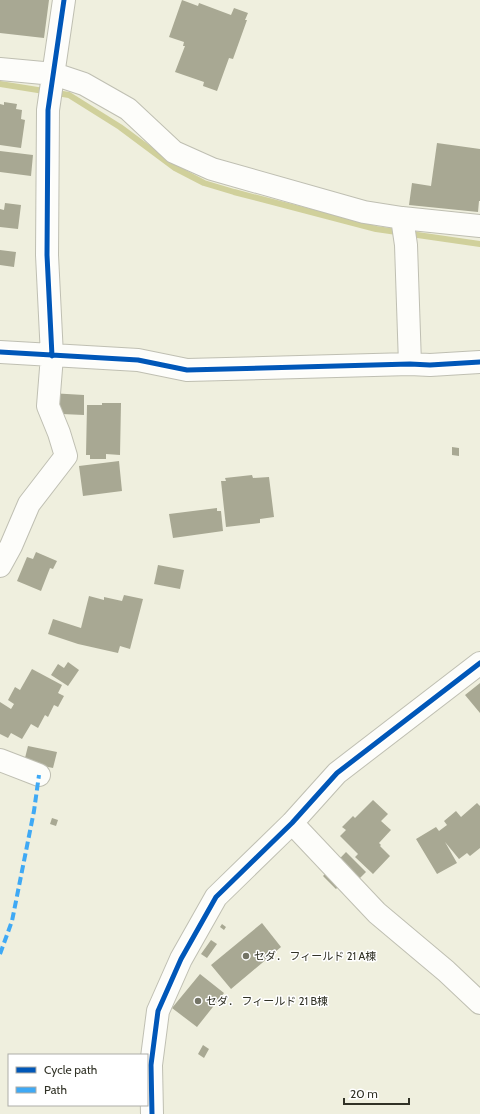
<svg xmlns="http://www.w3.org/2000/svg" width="480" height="1114" viewBox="0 0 480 1114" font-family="Cabin,'Noto Sans JP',sans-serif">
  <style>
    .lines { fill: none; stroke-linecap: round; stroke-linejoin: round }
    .stream { stroke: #d0d09b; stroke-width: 6 }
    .building { fill: #a8a893 }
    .minor-casing { stroke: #bfbfb2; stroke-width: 24 }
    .minor { stroke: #fdfdfa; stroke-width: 22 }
    .quiet { stroke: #3fa9f5; stroke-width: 4; stroke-dasharray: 8 4; stroke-linecap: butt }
    .cycleway-casing { stroke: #fff; stroke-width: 8 }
    .cycleway { stroke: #0057b8; stroke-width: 5 }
    .poi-dot { fill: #747466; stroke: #fff; stroke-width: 1.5 }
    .labels { text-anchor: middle; stroke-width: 3; stroke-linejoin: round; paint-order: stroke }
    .poi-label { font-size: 11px; fill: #313226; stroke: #fff; text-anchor: start }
  </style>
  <rect width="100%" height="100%" fill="#efefde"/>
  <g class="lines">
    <path class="stream" d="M0,84L69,95L120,127L175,168L204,183L234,192L376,229L480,244"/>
  </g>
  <path class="building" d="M0,0H49L44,38L0,33Z
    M182,0L198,6L199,3L231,15L234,8L248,13L245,20H247L233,59L229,58L217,91L203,86L204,82L175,72L185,46H183L184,42L169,37Z
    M4,102L17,104L16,109L22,110L21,119L25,120L21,148L0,145V104L4,105Z
    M437,143L480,149V201H479L478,212L409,205L412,183L431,186Z
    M0,151L33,155L31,176L0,172Z
    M5,203L21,205L18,229L0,227V209L4,210Z
    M0,250L16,252L14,267L0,265Z
    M50,393L84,395V415L62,414Z
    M102,403H121L120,455L106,454V459H90V455H86L87,405H102Z
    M452,447L459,448V456L452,455Z
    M119,461L122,491L83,496L79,466Z
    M252,475L253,478L269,477L274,517L260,519V523L226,527L221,481H226L225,478Z
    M217,508V511H221L223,531L173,538L169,514Z
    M36,552L57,561L53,569L50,568L41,591L17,581L27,557L33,559Z
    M158,565L184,570L180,589L154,584Z
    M124,595L143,599L130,649L120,646L118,653L78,644L48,634L53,619L81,628L89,596L104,600V597L122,601Z
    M68,662L79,670L68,686L51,675L58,664L64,668Z
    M32,669L62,685L58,693L64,696L58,707L54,705L48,717L45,715L38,728L31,724L22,739L11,733L8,738L0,734V702L11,709L14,704L8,700L15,687L20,690Z
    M480,683V713L465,695Z
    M28,746L57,752L53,768L24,762Z
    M373,800L388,814L381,821L391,830L379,843L381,845L380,846L390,856L373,874L355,857L358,854L340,836L346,830L342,827L353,816L355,818Z
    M477,803L480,806V848L470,856L467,853L459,859L445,842L457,863L437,874L416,839L436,827L439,831L447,825L444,821L456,811L461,817Z
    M52,818L58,820L56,826L50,824Z
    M346,852L366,872L344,894L338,887L336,889L323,876Z
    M262,923L281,947L231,989L211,965Z
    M222,924L226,927L224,930L220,927Z
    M211,940L217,944L207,958L201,954Z
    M200,974L224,993L197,1027L172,1008Z
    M203,1045L209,1049L204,1058L198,1054Z"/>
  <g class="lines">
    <defs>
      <path id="minor" d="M0,69L54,74L84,84L128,109L174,152L212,169L364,212L402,218L480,226
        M402,218L406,245L410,364
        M0,352L138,360L187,370L410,364L430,365L480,362
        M0,566L11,546L29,504L66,456L59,433L48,406L52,356L47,255L48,110L64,0
        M0,760L39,775
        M292,823L377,913L446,971L480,1003
        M152,1114L151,1065L158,1011L181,959L216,897L292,823L337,773L480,663"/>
    </defs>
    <use href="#minor" class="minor-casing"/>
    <use href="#minor" class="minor"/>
    <path class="quiet" d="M0,954L12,921L34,811L39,775"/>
    <defs>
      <path id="cycleway" d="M0,352L138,360L187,370L410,364L430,365L480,362
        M52,356L47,255L48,110L64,0
        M152,1114L151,1065L158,1011L181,959L216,897L292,823L337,773L480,663"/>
    </defs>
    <use href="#cycleway" class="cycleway-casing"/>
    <use href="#cycleway" class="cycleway"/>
  </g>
  <g class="poi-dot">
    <circle cx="246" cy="956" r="4"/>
    <circle cx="198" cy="1001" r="4"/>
  </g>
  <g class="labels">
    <g class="poi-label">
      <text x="254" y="960">セダ． フィールド 21 A棟</text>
      <text x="206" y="1005">セダ． フィールド 21 B棟</text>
    </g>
  </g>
  <rect x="8" y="1054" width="140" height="52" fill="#ffffff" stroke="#adada8"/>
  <rect x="16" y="1067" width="20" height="6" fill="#0057b8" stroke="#adada8"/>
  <text x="44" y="1074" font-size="12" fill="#313226">Cycle path</text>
  <rect x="16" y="1087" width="20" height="6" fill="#3fa9f5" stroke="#adada8"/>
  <text x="44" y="1094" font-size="12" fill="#313226">Path</text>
  <path d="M344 1098v6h65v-6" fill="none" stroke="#313226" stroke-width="2"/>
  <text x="350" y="1098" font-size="12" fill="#313226" stroke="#ffffff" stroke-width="3" paint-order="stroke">20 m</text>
</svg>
